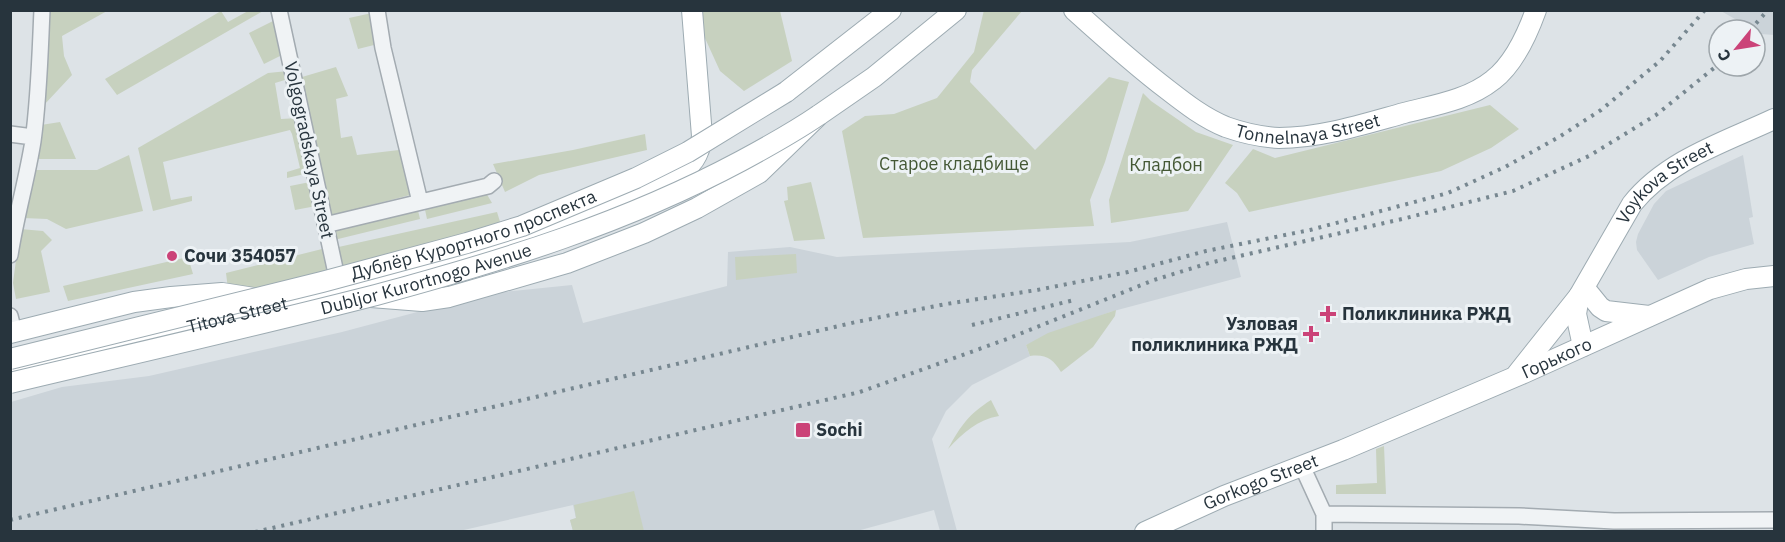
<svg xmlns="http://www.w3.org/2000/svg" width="1785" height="542" viewBox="0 0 1785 542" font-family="'IBM Plex Sans',sans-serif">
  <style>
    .built { fill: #cbd3d9 }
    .green { fill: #c7d1bf }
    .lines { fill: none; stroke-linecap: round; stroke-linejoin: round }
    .minor-casing { stroke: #a3abb1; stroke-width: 18 }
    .major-casing { stroke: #9dabb2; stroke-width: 22 }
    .minor { stroke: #f0f3f5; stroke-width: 15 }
    .major { stroke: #fff; stroke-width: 20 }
    .rail { stroke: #778790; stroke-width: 4; stroke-dasharray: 3 6; stroke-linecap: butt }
    .major-bridge-casing { stroke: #9dabb2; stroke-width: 22; stroke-linecap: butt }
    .major-bridge { stroke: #fff; stroke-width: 20 }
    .poi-dot { fill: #cb4378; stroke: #edf2f5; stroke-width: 2 }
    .labels { text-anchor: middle; stroke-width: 6; stroke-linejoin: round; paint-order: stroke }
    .street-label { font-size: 18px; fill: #27343d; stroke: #edf2f5 }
    .park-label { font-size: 18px; fill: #445835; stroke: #edf2f5 }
    .poi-label { font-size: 18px; font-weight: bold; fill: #27343d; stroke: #edf2f5; text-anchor: start }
  </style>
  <rect width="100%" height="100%" fill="#dde3e7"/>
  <path class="built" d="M1721,11H1774V35L1761,34Z
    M1743,155L1753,217L1749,218L1754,244L1709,257L1658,280L1637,250L1636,242L1638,234L1654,204L1666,191Z
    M1227,222L1241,277L1110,312L1026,345L1030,356L972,385L946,411L932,439L957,531H940L934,510L857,531H573L570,520L576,518L573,505L455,532H11V402L62,387L149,376L342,332L485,294L572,285L583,323L727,286L728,252L790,247L837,257L853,256L1130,242Z"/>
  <path class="green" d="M984,10L1022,11L972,70L970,82L1035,150L1109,77L1129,82L1105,162L1090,200L1094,226L863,238L842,131L865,116L894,114L937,98L974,52Z
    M47,11H107L62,36L64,56L72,75L44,105Z
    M221,11L228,22L248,11H263L117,95L105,79Z
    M702,11H780L792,61L744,91L720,71L704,36Z
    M372,13L378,44L358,49L349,18Z
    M273,21L280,56L264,64L249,33Z
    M336,67L348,96L336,99L341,138L352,136L357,155L399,150L410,195L329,216L302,77Z
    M288,71V79L275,83L281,119L298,118L309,173L287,178V172L300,168L292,134L290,130L163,162L171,200L192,196V201L153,211L138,148L268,73Z
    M1143,93L1151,101L1196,132L1233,145L1188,211L1111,223L1109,200Z
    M1490,105L1519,129L1491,148L1441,171L1249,212L1237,193L1225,183L1253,149L1275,158Z
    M60,122L76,159H35L41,125Z
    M645,134L647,150L539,175L505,192L493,164L573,150Z
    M129,155L143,211L66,229L47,219L23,218L34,170H97Z
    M310,182L316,206L295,210L290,186Z
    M811,182L825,239L794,241L784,201L788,200L787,187Z
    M485,191L492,203L427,219L424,205Z
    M417,206L420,219L334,240L331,228Z
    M497,212L501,225L340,269L334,248Z
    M20,229L43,231L52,240L41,251L50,292L16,299L13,283Z
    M322,249L327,270L254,290L228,289L226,273Z
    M796,254L797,273L736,280L735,257Z
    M188,257L193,274L68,301L63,286Z
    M1116,310L1115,316L1093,347L1061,372C1053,359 1046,354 1030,356L1026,345L1048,333Z
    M991,400L999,416C977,420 964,432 948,449C961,425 969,414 991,400Z
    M1384,446L1386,494H1336V485L1377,483L1376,449Z
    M634,491L644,531H573L570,520L576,518L574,505Z"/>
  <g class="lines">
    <defs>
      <path id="minor" d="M279,10L339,287
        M377,10L383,48L420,202
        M10,134L33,137
        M325,225L488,186L494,181
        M10,255C16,216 27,179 33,141C39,98 40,54 42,10
        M10,316L14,332
        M1302,466L1324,514V532
        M1324,514L1519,516L1614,521L1774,520"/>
      <g id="major">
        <path id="s1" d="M1074,10C1105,38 1135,65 1168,90C1186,104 1204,118 1226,127C1243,133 1261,137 1279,138C1321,138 1364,124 1404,113C1435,105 1468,100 1493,80C1514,64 1527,35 1536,10"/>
        <path d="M786,92L891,10"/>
        <path d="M1587,291L1600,307L1606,311L1649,316"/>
        <path d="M371,297L422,301L449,297L567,263L644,233L697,208L759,173L819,115L874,77L956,10"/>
        <path d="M10,333L134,302L171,297L222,293L254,298"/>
        <path id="s2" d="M1583,346L1576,314L1579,296L1632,204C1667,160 1725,142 1774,119"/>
        <path id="s3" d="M10,371L336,291L473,255L585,218L675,176C692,167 700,155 702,136L692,10"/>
        <path d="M1517,374L1579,296"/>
        <path id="s4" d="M1145,532L1224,496L1343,450L1524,373L1710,289L1746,279L1774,276"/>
      </g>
    </defs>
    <use href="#minor" class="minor-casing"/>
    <use href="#major" class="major-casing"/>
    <use href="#minor" class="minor"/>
    <use href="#major" class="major"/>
    <path class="rail" d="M1750,30L1768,10
      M972,325L1074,300
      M10,520L856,322L946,304L1037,290L1128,272L1206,251L1310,230L1448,193L1505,167L1559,137L1601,110L1660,61L1705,10
      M255,532L860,392L1007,339L1154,280L1209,263L1402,219L1513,191L1589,156L1656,115L1719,64"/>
    <defs>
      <g id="major-bridge">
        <path id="s5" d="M10,359L322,282L467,243L522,226L636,178L688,152L786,92"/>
        <path id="s6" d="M10,383C132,354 255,326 376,295C502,261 625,223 741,161C767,147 794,132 819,115"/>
      </g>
    </defs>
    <use href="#major-bridge" class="major-bridge-casing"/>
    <use href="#major-bridge" class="major-bridge"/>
  </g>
  <g class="poi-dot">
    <circle cx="172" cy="256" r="6"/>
    <path d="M1325 305h6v6h6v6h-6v6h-6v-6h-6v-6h6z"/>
    <path d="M1308 325h6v6h6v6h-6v6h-6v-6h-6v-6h6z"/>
    <rect x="795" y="422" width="16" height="16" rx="3"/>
  </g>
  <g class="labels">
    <g class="street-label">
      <text dy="6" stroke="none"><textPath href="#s1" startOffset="276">Tonnelnaya Street</textPath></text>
      <text transform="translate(309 150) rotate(78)" y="6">Volgogradskaya Street</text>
      <text dy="6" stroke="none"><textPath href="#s2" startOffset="196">Voykova Street</textPath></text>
      <text dy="6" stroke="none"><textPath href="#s5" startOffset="480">Дублёр Курортного проспекта</textPath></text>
      <text dy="6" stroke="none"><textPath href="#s6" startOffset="429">Dubljor Kurortnogo Avenue</textPath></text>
      <text dy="6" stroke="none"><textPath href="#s3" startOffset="234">Titova Street</textPath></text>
      <text dy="6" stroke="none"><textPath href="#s4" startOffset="447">Горького</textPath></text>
      <text dy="6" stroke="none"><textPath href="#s4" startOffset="126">Gorkogo Street</textPath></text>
    </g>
    <g class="park-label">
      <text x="954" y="170">Старое кладбище</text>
      <text x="1166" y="171">Кладбон</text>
    </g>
    <g class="poi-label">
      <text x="184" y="262">Сочи 354057</text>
      <text x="1342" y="320">Поликлиника РЖД</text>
      <text x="1298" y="330" text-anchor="end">Узловая<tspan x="1298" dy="21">поликлиника РЖД</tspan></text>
      <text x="816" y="436">Sochi</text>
    </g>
  </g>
  <rect width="1785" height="542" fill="none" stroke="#27343d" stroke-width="24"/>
  <g transform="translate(1737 48) rotate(240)"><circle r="28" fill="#edf2f5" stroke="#9ea6ab" stroke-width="1.5"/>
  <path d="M0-4.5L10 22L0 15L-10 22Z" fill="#cb4378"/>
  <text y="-9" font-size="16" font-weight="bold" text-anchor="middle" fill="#27343d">С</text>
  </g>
</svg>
